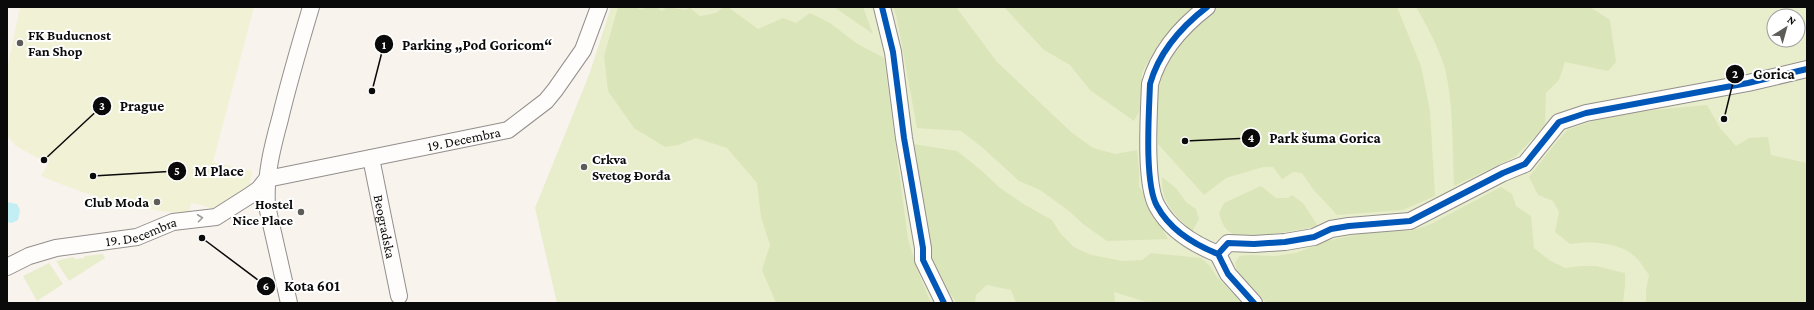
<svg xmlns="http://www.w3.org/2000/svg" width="1814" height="310" viewBox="0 0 1814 310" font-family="'Crimson Pro',serif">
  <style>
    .green { fill: #e8edcc; fill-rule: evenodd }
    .forest { fill: #dbe5ba }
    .pitch { fill: #f1f1d6 }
    .water { fill: #c2eef4 }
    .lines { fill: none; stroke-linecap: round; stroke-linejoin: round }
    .street-casing { stroke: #928f8c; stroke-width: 18 }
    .street { stroke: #fefdfc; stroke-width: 16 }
    .cycleway-casing { stroke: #fff; stroke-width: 8 }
    .cycleway { stroke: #0057b8; stroke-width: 6 }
    .oneway { stroke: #9c9c9b }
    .poi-dot { fill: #5e5c59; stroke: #fff; stroke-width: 1.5 }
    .labels { text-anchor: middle; stroke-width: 4; stroke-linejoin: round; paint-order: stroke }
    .poi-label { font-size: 14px; font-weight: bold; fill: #0a0a0a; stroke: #fff; text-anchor: start }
    .street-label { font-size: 14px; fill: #0a0a0a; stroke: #fff }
    .leader { fill: none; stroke: #0a0a0a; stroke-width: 1.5 }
    .callout-dot { fill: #0a0a0a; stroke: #fff; stroke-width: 1.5 }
    .mark-label { font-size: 12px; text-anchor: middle; font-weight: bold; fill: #fff }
    .callout-label { font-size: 15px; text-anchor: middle; font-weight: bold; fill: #0a0a0a; stroke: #fff; stroke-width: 4; stroke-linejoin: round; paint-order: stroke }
  </style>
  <rect width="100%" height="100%" fill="#f9f3ed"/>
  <path class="green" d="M611,7H1807V303H557L535,208L589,75ZM1774,16H1798V40H1774Z
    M103,254L105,258L69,281L56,261L73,257L75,259L84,258L85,256Z
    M49,263L63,284L37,301L23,276Z"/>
  <path class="forest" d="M618,7H635L642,10L646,7H656L662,11L667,7L685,10L690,8L700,16L716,13L723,7H728L758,29L783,18L796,23L810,13L830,23L856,43L884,58L908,239L918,272L931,303H776L762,270L770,245L761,217L757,183L727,148L696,138L678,145L665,147L634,128L608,91L604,56Z
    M834,7H863L873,34Z
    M893,7H956L997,62L1071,132L1093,148L1115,154L1137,150L1139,169V186L1168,239L1107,241L1083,224L1069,211L1040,190L1019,181L983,148L961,131L917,128L897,19Z
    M1004,7H1194L1159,43L1149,60L1142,73L1140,110L1134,121L1090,90L1070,65L1044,50Z
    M1217,7H1397L1421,66L1430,111L1435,196L1403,210L1337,215L1313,189L1302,173L1293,172L1282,179L1273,167H1263L1226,178L1204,195L1158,144L1156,86L1169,62L1187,34Z
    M1416,7H1590L1610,20L1616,62L1608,71L1565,62L1559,80L1546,93L1545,126L1515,157L1454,186C1452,148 1454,106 1445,69C1439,48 1427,26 1416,7Z
    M1707,105L1720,128L1736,146L1749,138L1768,137L1771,155L1807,163V303H1646V290L1649,275C1643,266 1636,255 1626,250C1609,242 1588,241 1570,244L1555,232L1559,212L1553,201L1538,195L1529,177L1554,145L1567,130L1613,114Z
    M913,144L957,151L982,171L1000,188L1025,205L1052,220L1060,233L1074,247L1091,255L1123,261L1142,260L1151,253L1201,258L1210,266L1217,277L1242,303H1149L1114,292L1115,303H1016L1011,290L987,285L976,295L975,303H957L947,290L931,259Z
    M1162,177L1176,188L1186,202L1196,209L1199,219L1192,232C1175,213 1161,205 1162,177Z
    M1261,186L1276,198H1288L1292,195L1303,203L1318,226C1305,229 1244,240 1235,235C1224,230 1222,223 1219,213L1224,203Z
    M1501,187L1512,194L1516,206L1531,216L1534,248L1549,260L1565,268L1581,266H1596L1625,273V285L1623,303H1267L1238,275L1235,263L1239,256L1251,255L1275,256L1296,253L1326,241L1384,229L1410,231L1429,225Z"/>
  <path class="pitch" d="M20,7H254L213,162L252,171L249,190L214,210L202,205L191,203L189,214C135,210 91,197 41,176L48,164L16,146L7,135V70Z"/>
  <path class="water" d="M7,202L17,204L20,210L18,220L12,223L7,222Z"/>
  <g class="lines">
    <defs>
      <g id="street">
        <path d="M882,7L893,52L904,138L923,248V260L944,303"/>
        <path d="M1207,7C1181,27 1159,52 1150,84C1149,112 1144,183 1157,206C1170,230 1193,244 1218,254L1228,243L1254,244L1285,242L1314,237L1331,229L1349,226L1410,221L1503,173L1525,164L1559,122L1586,113L1748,83L1807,69"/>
        <path id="s1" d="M371,158L399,296"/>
        <path d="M1218,254L1228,274L1254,303"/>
        <path id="s2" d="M7,267L29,256L56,248L137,237L173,222L216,217L249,196L259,189L267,179L508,130L546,101L555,90L583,50L599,7"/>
        <path d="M289,303L267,206C265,176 272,148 280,119C289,81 300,44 311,7"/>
      </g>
    </defs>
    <use href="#street" class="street-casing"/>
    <use href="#street" class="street"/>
    <defs>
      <path id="cycleway" d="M882,7L893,52L904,138L923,248V260L944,303
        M1207,7C1181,27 1159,52 1150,84C1149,112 1144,183 1157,206C1170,230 1193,244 1218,254L1228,243L1254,244L1285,242L1314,237L1331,229L1349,226L1410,221L1503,173L1525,164L1559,122L1586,113L1748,83L1807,69
        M1218,254L1228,274L1254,303"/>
    </defs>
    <use href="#cycleway" class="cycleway-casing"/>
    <use href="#cycleway" class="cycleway"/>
  </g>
  <defs><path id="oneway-chevron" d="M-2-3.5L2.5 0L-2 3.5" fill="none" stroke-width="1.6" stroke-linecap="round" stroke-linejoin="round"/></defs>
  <use class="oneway" href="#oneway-chevron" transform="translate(200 218) rotate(-7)"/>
  <g class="poi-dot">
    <circle cx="20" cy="43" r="4"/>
    <circle cx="584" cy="167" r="4"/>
    <circle cx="157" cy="202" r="4"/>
    <circle cx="301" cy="212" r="4"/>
  </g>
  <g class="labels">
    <g class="poi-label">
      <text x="28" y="40">FK Buducnost<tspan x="28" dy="16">Fan Shop</tspan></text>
      <text x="592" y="164">Crkva<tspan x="592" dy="16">Svetog Đorđa</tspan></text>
      <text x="149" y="207" text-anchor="end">Club Moda</text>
      <text x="293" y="209" text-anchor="end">Hostel<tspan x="293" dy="16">Nice Place</tspan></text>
    </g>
    <g class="street-label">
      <text dy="5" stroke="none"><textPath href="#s2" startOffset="482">19. Decembra</textPath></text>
      <text dy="5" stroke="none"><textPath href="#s1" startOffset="70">Beogradska</textPath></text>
      <text dy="5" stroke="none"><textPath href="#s2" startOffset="140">19. Decembra</textPath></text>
    </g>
  </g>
  <path class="leader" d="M372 91L384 44M1724 119L1735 74M44 160L102 106M1185 141L1251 138M93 176L177 171M202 238L266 286"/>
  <g class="callout-dot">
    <circle cx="372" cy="91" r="4"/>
    <circle cx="1724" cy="119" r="4"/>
    <circle cx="44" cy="160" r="4"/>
    <circle cx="1185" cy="141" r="4"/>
    <circle cx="93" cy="176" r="4"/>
    <circle cx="202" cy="238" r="4"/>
    <circle cx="384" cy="44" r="10"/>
    <circle cx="1735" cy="74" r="10"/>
    <circle cx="102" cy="106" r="10"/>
    <circle cx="1251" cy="138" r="10"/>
    <circle cx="177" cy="171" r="10"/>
    <circle cx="266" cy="286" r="10"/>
  </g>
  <g class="mark-label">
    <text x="384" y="49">1</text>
    <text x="1735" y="78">2</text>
    <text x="102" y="110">3</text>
    <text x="1251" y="142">4</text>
    <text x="177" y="175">5</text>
    <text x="266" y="290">6</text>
  </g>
  <g class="callout-label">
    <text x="477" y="50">Parking „Pod Goricom“</text>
    <text x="1774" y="79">Gorica</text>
    <text x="142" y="111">Prague</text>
    <text x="1325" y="143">Park šuma Gorica</text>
    <text x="219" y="176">M Place</text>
    <text x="312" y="291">Kota 601</text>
  </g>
  <rect width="1814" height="310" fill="none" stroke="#0a0a0a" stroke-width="16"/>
  <g transform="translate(1786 28) rotate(37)"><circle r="19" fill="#ffffff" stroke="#9d9d9d"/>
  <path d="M0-3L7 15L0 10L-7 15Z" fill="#5e5c59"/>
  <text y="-6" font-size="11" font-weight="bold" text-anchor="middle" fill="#0a0a0a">N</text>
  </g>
</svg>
